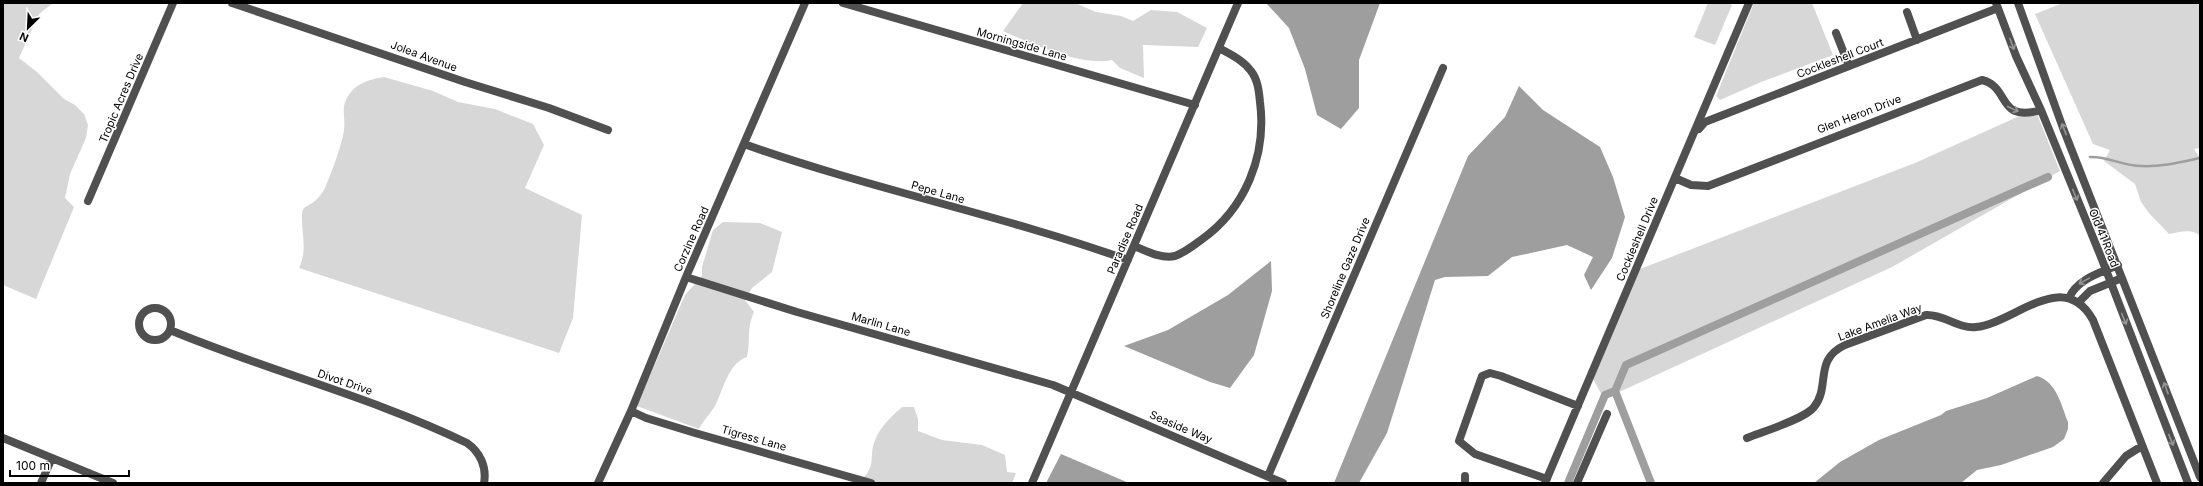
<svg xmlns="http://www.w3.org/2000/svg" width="2203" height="486" viewBox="0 0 2203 486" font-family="Inter,sans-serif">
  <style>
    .green { fill: #d7d7d7 }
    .water { fill: #9e9e9e }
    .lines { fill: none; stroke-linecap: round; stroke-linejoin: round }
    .stream { stroke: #9e9e9e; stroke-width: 2.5 }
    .canal { stroke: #9e9e9e; stroke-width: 8 }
    .minor { stroke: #505050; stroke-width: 8 }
    .oneway { stroke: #969696 }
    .labels { text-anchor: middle; stroke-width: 3; stroke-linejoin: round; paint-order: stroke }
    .street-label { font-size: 11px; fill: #000; stroke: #fff }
  </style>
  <rect width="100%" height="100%" fill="#fff"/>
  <path class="green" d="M3,3H53L39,14L19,58L37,72L64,99L75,105L84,114L88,125L86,138L70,174L65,198L74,207L36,299L3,285Z
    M1023,3H1075L1096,12L1121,16L1133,21L1151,10L1177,12L1207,28L1198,47L1143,45L1144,78L1120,68L1112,60C1082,67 1030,43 1003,31Z
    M1708,3H1727L1732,5L1715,45L1694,37Z
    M1754,3H1812L1833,55L1761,82L1720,100L1716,96Z
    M2063,3H2200V148L2194,149L2200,158V236C2193,228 2179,232 2169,234L2149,213L2141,202L2135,184L2104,161L2110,150L2093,144L2035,14Z
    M384,77L433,91L458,102L495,109L533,124L544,145L525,188L582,215L573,318L559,353L299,268C308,249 301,234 302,214C302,206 311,205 316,200C319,197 323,192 325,188C331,174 342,145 344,130C346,115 339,107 351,92C359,82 372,79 384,77Z
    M2035,109L2060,171L1892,267L1604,399L1592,377L1640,269L1915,163Z
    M723,222L760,223L782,232L772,272L752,288L745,300L754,312C746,330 751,339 747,357C728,363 723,391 715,406C710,414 703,421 699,429L637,406L685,295L702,276V267L713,230Z
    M902,407H914L918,419V431L942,440L982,445L1005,455L1007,472L1016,473L1012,483H859C879,463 867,458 876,438C881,426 893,415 902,407Z"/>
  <path class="water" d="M1266,3H1380L1359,60V108L1341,129L1317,115L1305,69L1289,28Z
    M1519,86L1543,110L1600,147L1613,177L1625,217L1612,258L1591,290L1584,275L1593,257L1567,245L1512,257L1488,276L1445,277L1435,280L1387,433L1359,483H1334L1468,156L1505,117Z
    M1271,261L1272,291L1254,355L1230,388L1210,382L1124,346L1168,330L1228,295Z
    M2037,376C2057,382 2061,405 2068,422V429L2064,439L2053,447L2001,465L1977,470L1961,483H1814L1840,462L1879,440L1941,415L1946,411L1987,398Z
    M1061,454L1129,483H1046Z"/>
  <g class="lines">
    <path class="stream" d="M2090,157C2107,156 2123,166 2141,166C2161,167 2181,162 2200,158"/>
    <path class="canal" d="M1568,483L1605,395L1615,391
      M1651,483L1615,391L1626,365L2048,177"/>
    <path class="minor" d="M232,3L465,82L549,108L608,130
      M843,3L1195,105
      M1996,3L2016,56L2041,110L2101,257L2188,483
      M2018,3L2063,128L2200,477
      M1907,12L1917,40
      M1836,33L1849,66
      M1699,129L1705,122L1998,8
      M744,144C870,189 1002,215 1128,260
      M1675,178L1691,185L1708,186L1982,80C2011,87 1996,123 2041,110
      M88,201L173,3
      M1134,246C1146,251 1161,259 1175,256C1184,253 1193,246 1201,240C1245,209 1267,156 1260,102C1259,92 1258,80 1251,71C1243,60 1230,54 1219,48
      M686,277L797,312L1053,385L1283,483
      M2069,298C2077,279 2100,273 2118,265
      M2079,302L2090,291L2122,278
      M139 324a16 16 0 1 1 32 0a16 16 0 1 1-32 0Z
      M170,330C268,371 372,397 467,443C480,452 487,467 484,483
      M631,411L646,418L695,433L871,483
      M3,438L113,483
      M1747,438C1762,432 1805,419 1814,407C1831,386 1813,360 1845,345L1926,315C1944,314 1958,329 1976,327C2015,323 2063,267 2093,320L2157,483
      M1268,476L1443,68
      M1547,479L1475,454L1459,441L1482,376L1490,373L1501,376L1578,406
      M41,483L52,458
      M598,483L631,411L686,277L805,3
      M1032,483L1238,3
      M1465,483V476
      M1545,483L1749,3
      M1577,483L1607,414
      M2103,483L2126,456L2142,446"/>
  </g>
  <defs><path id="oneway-shaft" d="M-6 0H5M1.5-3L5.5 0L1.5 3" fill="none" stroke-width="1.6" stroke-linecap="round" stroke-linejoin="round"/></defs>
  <g class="oneway">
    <use href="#oneway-shaft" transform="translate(2012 44) rotate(69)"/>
    <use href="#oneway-shaft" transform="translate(2013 109) rotate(25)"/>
    <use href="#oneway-shaft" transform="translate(2064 129) rotate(-111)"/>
    <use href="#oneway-shaft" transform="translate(2075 195) rotate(68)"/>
    <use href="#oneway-shaft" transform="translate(2084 281) rotate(151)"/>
    <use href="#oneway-shaft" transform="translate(2124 319) rotate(68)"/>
    <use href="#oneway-shaft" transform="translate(2166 388) rotate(-110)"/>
    <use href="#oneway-shaft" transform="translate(2171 440) rotate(68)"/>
  </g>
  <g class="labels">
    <g class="street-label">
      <text transform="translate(1022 44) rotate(16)" y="4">Morningside Lane</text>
      <text transform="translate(424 56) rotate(20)" y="4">Jolea Avenue</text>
      <text transform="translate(1840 58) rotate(-21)" y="4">Cockleshell Court</text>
      <text transform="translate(121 98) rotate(-67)" y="4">Tropic Acres Drive</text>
      <text transform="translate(1859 114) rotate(-21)" y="4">Glen Heron Drive</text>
      <text transform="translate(938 192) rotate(16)" y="4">Pepe Lane</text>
      <text transform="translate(2104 238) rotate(68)" y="4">Old 41 Road</text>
      <text transform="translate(691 239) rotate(-66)" y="4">Corzine Road</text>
      <text transform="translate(1125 239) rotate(-67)" y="4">Paradise Road</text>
      <text transform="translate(1637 239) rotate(-67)" y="4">Cockleshell Drive</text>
      <text transform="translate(1345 268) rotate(-67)" y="4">Shoreline Gaze Drive</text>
      <text transform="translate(1880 322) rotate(-20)" y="4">Lake Amelia Way</text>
      <text transform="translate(881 324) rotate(16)" y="4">Marlin Lane</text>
      <text transform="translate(345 382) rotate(19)" y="4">Divot Drive</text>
      <text transform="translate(1181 427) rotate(23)" y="4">Seaside Way</text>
      <text transform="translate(754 438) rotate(16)" y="4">Tigress Lane</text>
    </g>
  </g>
  <rect width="2203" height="486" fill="none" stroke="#000000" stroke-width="8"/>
  <g transform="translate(28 28) rotate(204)" stroke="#ffffff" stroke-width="3" paint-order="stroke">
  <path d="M0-3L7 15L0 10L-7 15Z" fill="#000000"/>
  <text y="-6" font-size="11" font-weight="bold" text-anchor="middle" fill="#000000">N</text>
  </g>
  <path d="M10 470v6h119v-6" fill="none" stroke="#000000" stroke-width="2"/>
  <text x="16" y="470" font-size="12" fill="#000000" stroke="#ffffff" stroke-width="3" paint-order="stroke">100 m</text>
</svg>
